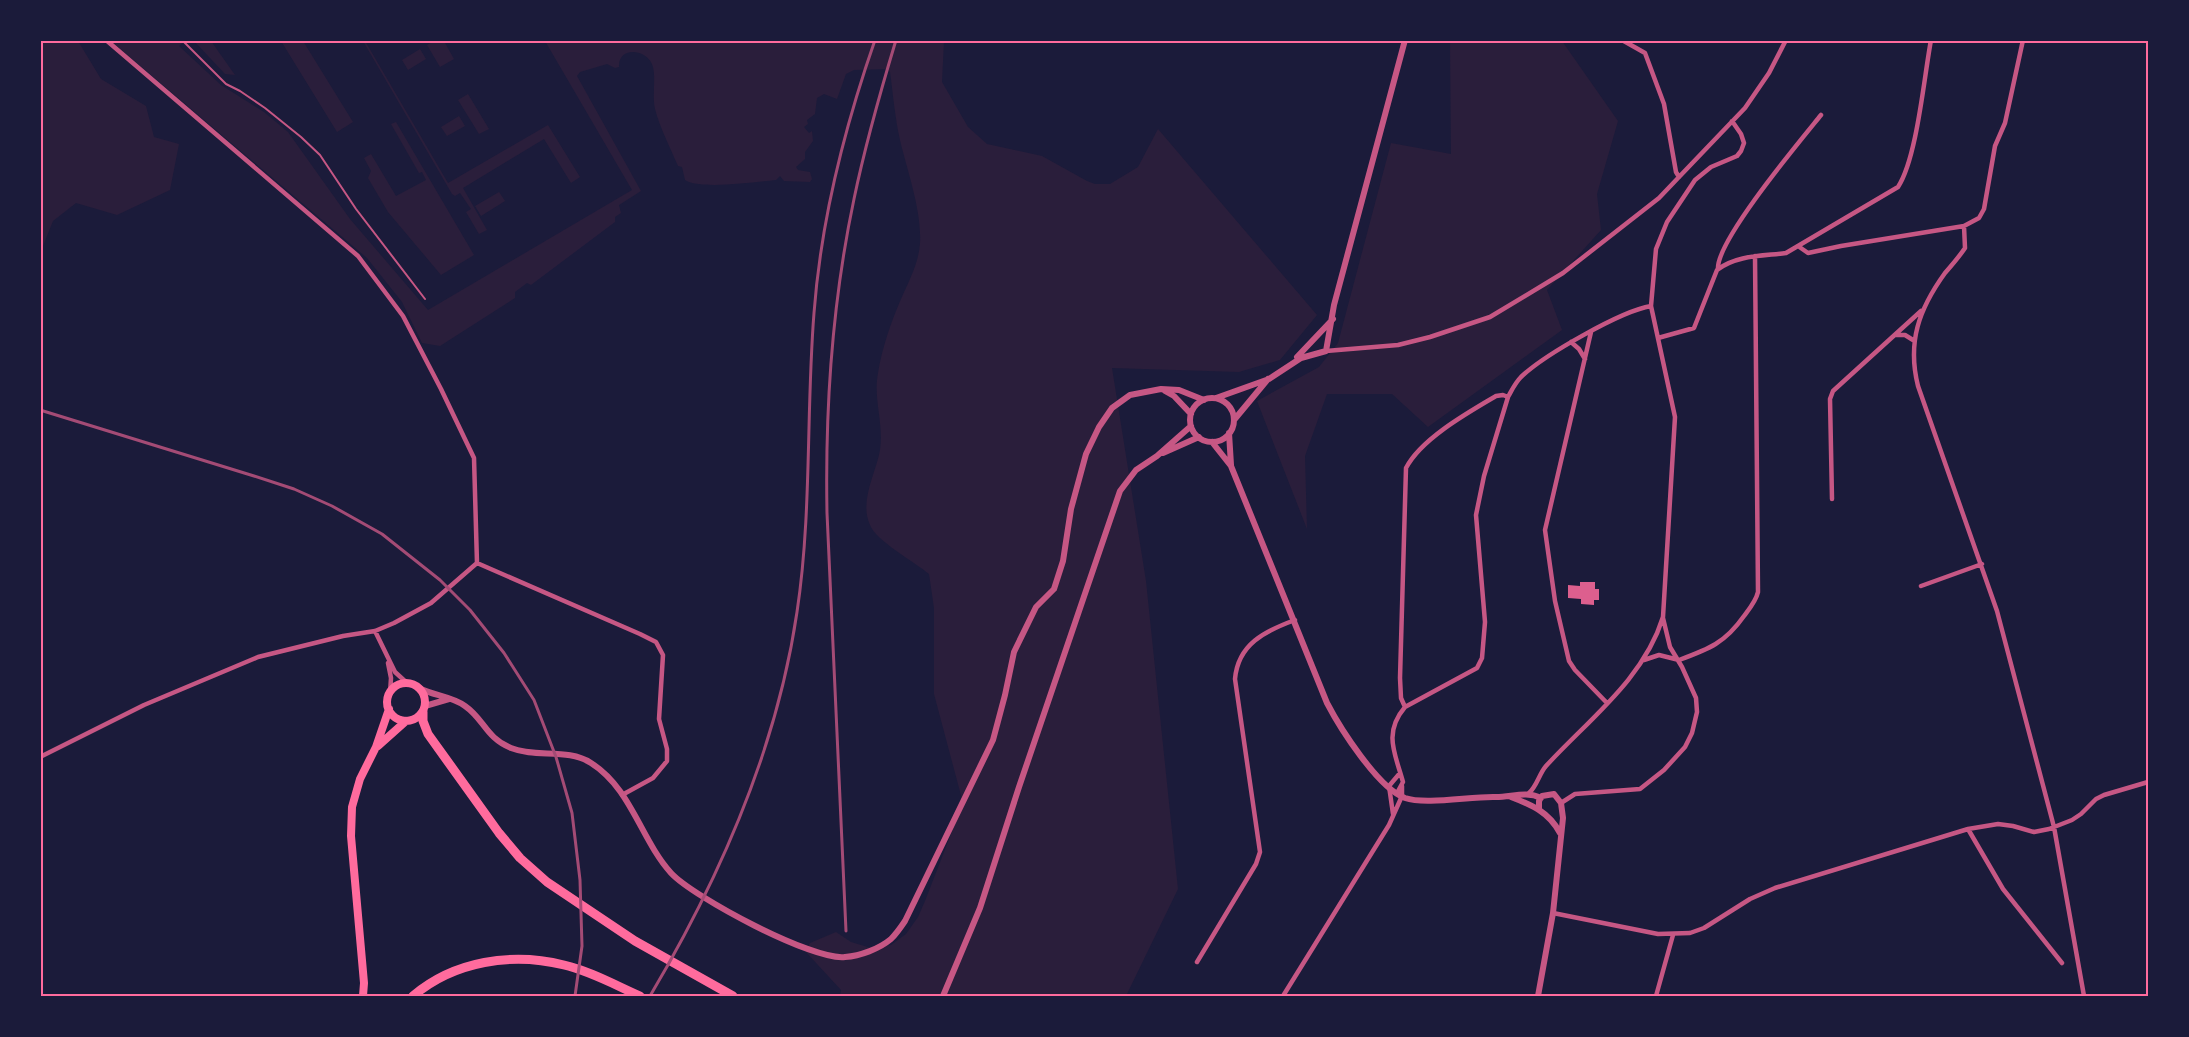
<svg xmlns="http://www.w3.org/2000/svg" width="2189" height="1037" viewBox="0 0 2189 1037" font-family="'Public Sans',sans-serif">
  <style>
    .green { fill: #2a1e3b }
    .building { fill: #dd5f8e }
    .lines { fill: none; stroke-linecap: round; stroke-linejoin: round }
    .service { stroke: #c65784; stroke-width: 2 }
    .minor { stroke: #c65784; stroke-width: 4.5 }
    .tertiary { stroke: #c65784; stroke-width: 6 }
    .primary { stroke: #ff6b9d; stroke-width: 8 }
    .motorway { stroke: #ff6b9d; stroke-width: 9 }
    .rail { stroke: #a44b75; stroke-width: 3 }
    .neatline { fill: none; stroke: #ff6b9d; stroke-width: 2 }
  </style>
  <rect width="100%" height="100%" fill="#1b1b3a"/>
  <path class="green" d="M41,40L78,41L101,79L146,106L154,137L179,144L170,190L117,215L76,203L53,221L41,251Z
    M111,41H185L179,46L221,85L264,112L288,132L350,219L428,310L632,190L545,41H944L942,82L968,127L987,144L1042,156L1087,181L1095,184H1110L1138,167L1158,129L1317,315L1280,360L1239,372L1112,368L1146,581L1178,889L1126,996H840L841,990L805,951L810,943L836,932L851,942L871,948L891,945L906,934L918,917L925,901L963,803L934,694V608L929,574C915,562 876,541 870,525C859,501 876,473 880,450C884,423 873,399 878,373C882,348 891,322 901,299C909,281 919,262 920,243C922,211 907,170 900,140C895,118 893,94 890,72L888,69L854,70L846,74L837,99L824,94L817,98L815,114L807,120L808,124L804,127L809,133L812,131L813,141L805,152V159L796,167L798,170L810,172L812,179L810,182L784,181L780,176L776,180C757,182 699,190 685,180L682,167L678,166C670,147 660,128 655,109C652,95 656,80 653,67C649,49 618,45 619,67L615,68L607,64L580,72L577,76L641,191L619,205L621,213L615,217V222L531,285L527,283L515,292V298L440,346L422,343L402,302L367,258Z
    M194,41H211L235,75L225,74Z
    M281,41H303L353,122L337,132Z
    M363,41H365L448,183L548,125L580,177L571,183L544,139L463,188L487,230L479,234L466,212L471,209L460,193L455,196L452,194Z
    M434,41H444L454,59L440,67L427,45Z
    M1450,41H1562L1618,121L1597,194L1601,230L1547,290L1562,330L1428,427L1392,394H1327L1305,456L1307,529L1257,401L1319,367L1338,343L1391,143L1451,154Z
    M420,49L426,59L408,70L402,60Z
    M468,94L489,129L479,134L458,100Z
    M459,116L465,126L447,136L441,127Z
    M396,122L474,255L441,275L388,212L368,178L371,171L364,158L371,154L396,196L426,180L422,172L419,173L391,124Z
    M499,192L505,201L481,216L475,206Z"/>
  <path class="building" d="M1580,582H1595V589H1599V600H1594V605L1581,604V599L1568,598V585L1580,586Z"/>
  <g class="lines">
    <path class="service" d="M182,40L226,84L240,91L265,108L301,137L320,155L356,209L425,299"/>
    <path class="minor" d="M106,40L358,256L403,316L441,389L474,458L477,563
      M1622,40L1645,53L1664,104L1676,172L1679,177
      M1964,226L1965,248C1959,257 1952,265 1945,273C1919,309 1907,342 1918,386L1997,611L2054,827L2084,996
      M1798,246L1808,253L1841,246L1964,226L1979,218L1984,209L1995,146L2005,123L2023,40
      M1718,269C1716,241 1800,141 1821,115
      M1591,332L1545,530L1555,601L1569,661L1575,670L1607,703
      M1895,335H1905L1913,340
      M1658,338L1694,328L1717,270C1736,255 1763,256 1786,253L1898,187C1917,158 1924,77 1931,40
      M1571,342L1579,349L1585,359
      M1326,351L1398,345L1430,337L1490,317L1563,273L1659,198L1679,177L1745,108L1769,73L1786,40
      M1832,499L1830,399L1833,391L1921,311
      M477,563L640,634L656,642L663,655L659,719L667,749V761L653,778L622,795
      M1921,586L1982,564
      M375,631L395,672L407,683
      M1644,660L1659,655L1679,660
      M1679,660C1709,649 1725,643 1744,616C1750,608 1756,601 1758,592L1755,256
      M388,663L391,678L390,693
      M1405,707L1401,698L1400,678L1406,468C1421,439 1467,413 1496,396L1503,395L1508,397
      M40,757L144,705L258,657L343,636L375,631L394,623L431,603L477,563
      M1397,793L1403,782C1395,753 1383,733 1405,707L1477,668L1482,658L1485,622L1476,515L1484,476L1508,397C1512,390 1515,383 1521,377C1544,355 1621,311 1651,306
      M1529,793C1537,786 1539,774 1546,766C1588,720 1644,679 1663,617L1675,417L1651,306L1656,249L1667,222L1695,180L1711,167L1737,156L1741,151L1744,143L1741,134L1732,121
      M1561,803L1575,794L1640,789L1664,770L1685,747L1692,733L1697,712L1696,698L1682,667L1670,647L1663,618
      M1393,814L1389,786L1400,773
      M1968,829L2003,889L2062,963
      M1553,913L1658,934L1690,933L1704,928L1750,899L1775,888L1968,829L1998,824L2013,826L2034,832L2049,829L2072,820L2081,814L2096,799L2104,795L2148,782
      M1197,962L1256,864L1260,852L1235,679C1238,644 1265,631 1295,620
      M1283,996L1389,825L1402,796V786
      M1656,996L1673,935"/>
    <path class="tertiary" d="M1297,357L1333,319
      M1165,391L1174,396L1191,414
      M1216,398L1269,379L1301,358L1326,351L1334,305L1405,40
      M1190 420a22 22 0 1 1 44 0a22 22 0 1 1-44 0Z
      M1234,420L1268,379
      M1229,433L1231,465
      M1212,442L1231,466L1327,703C1340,728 1378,788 1405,798C1426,805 1472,796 1496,797C1512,797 1526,791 1541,798
      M1163,453L1199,437
      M419,688C434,696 451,696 465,706C484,719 486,738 511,748C536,758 568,748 591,763C631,788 641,840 671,873C693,897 813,961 845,957C860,956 879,949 891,939C896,934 901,927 905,921L993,740L1005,695L1014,652L1036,607L1054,589L1063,561L1071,509L1086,454L1099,427L1112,408L1130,395L1161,389L1179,390L1204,400
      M425,706L449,699
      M1511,797C1532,805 1549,812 1560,833
      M943,996L980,908L1019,787L1120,491L1136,470L1157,456L1191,426
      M1538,996L1553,913L1563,818L1561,803L1554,794L1542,796L1539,801V808"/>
    <path class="primary" d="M387 702a19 19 0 1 1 38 0a19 19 0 1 1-38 0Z
      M378,746L406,721
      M363,996L364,983L351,836L352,807L360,779L376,747L389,709"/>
    <path class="motorway" d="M423,712V721L428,734L499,833L520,858L547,882L635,941L733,996
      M413,996C454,961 512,952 564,965C590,971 615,985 640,996"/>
    <path class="rail" d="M40,410L254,476L294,489L332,506L382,534L440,580L470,610L504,653L534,700L556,757L572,813L580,880L582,946L575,996
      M846,931L827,513C825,407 832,303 854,199C865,146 880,93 896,40
      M650,996C720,878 777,749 797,612C812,513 806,412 814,313C821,219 844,129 875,40"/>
  </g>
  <rect width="2189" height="1037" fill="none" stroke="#1b1b3a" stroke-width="84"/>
  <rect x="42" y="42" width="2105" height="953" class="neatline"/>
</svg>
